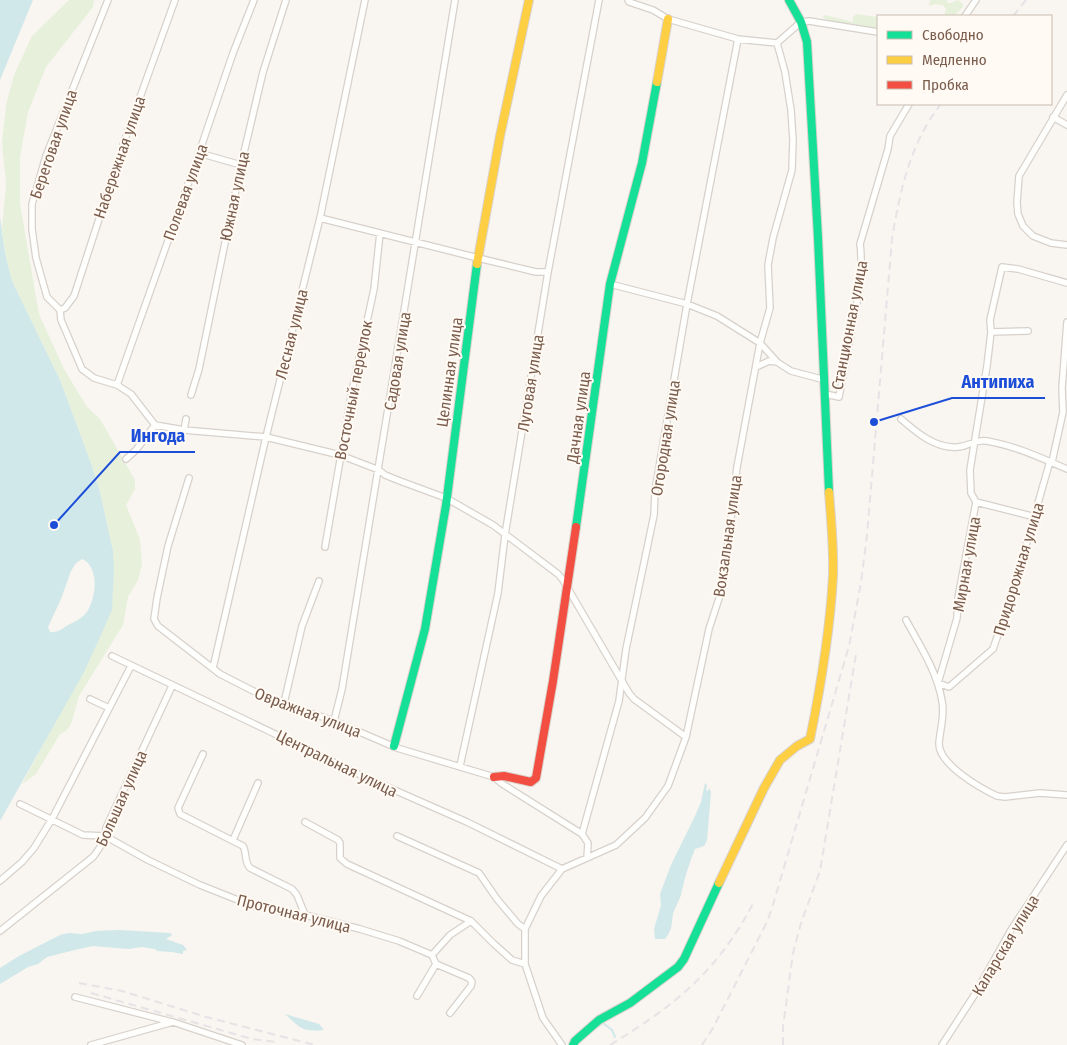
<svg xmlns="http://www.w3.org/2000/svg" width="1067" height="1045" viewBox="0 0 1067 1045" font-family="'Fira Sans Condensed',sans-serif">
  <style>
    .green { fill: #e7f0db }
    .water { fill: #d0e8ea; fill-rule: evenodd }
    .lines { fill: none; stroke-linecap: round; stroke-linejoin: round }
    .stream { stroke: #d0e8ea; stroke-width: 2 }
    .street-casing { stroke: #d7d1cb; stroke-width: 8 }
    .fast-casing { stroke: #d9d2cb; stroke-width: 10 }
    .slow-casing { stroke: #d9d2cb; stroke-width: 10 }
    .jam-casing { stroke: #d9d2cb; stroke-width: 10 }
    .street { stroke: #fefefd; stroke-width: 5.5 }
    .fast { stroke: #16e098; stroke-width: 8 }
    .slow { stroke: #ffcf43; stroke-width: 8 }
    .jam { stroke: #f24e42; stroke-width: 8 }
    .rail { stroke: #e6e3e7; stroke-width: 2; stroke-dasharray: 8 5; stroke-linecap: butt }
    .labels { text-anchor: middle; stroke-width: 4; stroke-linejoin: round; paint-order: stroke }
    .street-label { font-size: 16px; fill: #7a5c4d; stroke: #fffaf3 }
    .leader { fill: none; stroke: #1d4ed8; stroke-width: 2 }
    .callout-dot { fill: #1d4ed8; stroke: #fffaf3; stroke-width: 2 }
    .callout-label { font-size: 18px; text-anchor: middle; font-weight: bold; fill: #1d4ed8; stroke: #fffaf3; stroke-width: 4; stroke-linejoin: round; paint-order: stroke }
  </style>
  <rect width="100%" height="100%" fill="#f9f5f0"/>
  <path class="green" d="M69,0H94L93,7L46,67L28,112L20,157V204L39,314L64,369L87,407L100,419L135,480V489L126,505L140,540L142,564L138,580L128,597L123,625L79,696L71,724L66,731L60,734L36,774L22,784L96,646L113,551L100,492L92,466L60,380L12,281L5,253L2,228L6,184L2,143L6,105L14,75L32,36Z
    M930,0H948L946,3H951L958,0L963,4V7L954,16H944L946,9L943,5L935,4L929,6Z
    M856,14L878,17V30L827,20L822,17L825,15L853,22V17Z"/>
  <path class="water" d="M0,0H33L0,80Z
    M0,217L5,253L12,281L60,380L92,466L100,492L113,551L114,570L112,610L96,646L83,674L0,821ZM82,559C100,567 96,598 87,612C82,618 75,622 68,625C62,629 58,633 50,632L48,627L61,599L71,571L76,563Z
    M705,783L707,785L706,790L708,791L709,788L711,792L707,840L704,846L695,849C689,864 684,879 681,895C679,901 675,907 673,914C671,926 673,929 665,939H655L654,929L661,905L660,894L671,865L695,816L701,802Z
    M120,930L170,933L172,935L166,939L183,945L187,950L183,951V954L172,952L157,951L155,949L142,947L129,949L93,946L79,949L47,957L38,964L28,967L0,984V968L19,956L60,935L69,933L82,934L96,931Z
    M285,1014L319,1024L324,1030C302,1032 301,1029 285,1014Z"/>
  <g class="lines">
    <path class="stream" d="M597,1027L603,1023L612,1030L615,1037"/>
    <defs>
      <path id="street" d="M108,0L46,156L32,204V229L36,258L47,297L60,310L61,320L82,369L94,378L117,385L131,394L155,425
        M628,0L629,2L653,10L668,19L738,39L777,43L801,22L809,21L878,32
        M965,16L976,0
        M1067,95L1019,176L1017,203L1018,214L1023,226L1033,236L1051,243L1067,245
        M1053,117L1067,125
        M199,153L241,165
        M320,218L478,258L536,272H548
        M610,284L687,304L717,316L760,343L777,362L791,371L825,380
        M60,310L65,308L74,296L125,139L175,0
        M991,332L1028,331
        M756,367L769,361L777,362
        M117,385L199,153L233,53L254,0
        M825,394L839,397L862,276C860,265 862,255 860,244L888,149L890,136L909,104
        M191,395L199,369L241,165L263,72L286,0
        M901,419C917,433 936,449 958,447C971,446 973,439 987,441C1016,446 1041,458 1067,469
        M155,425L184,430L266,437L340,455L379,470L385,475L400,481L446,498L493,525L558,574L563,580L629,693L634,699L686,737
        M184,430L186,419
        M126,459L136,450L155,425
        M1050,461L1013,591L993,649L949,687L938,683L957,618L958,598L976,502L971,493L970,470L987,366L991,332L990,320L1002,267L1018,269L1067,283
        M1052,462L1063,412L1062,388L1067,322
        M189,478L168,546L157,598L154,619L158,626L220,674L267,698L334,721L397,748L494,777L501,783L582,834L588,843L587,858
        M976,502L1035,517
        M325,547L352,391L374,289L380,233
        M906,620C920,646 937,671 942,701C945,715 940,730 939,743C938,764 980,788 997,796L1005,797L1040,793L1067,795
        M112,656L367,778L467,822L562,869
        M213,668L266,437L320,218L365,0
        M90,699L109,708
        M284,703L302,626L319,581
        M334,721L342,689L455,0
        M203,754L178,808L180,814L243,846C247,853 244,862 250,868L292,889L297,895L305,915
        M460,766L498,593L505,535L548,272L599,0
        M20,804L83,835L105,836L148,860L200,885L253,906L305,915L360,929L399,941L432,955L436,964L469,978L472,982L471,986L450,1013
        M305,822L338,840L340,843V858L347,864L471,921L493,943L512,960L525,964
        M582,834L619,701L626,649L654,515L655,491L687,304L738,39
        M397,836L479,873L497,899L518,924L525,929
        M233,840L258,783
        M0,881L22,862L34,848L52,819L131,666
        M0,931L93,857C100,848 105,840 106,828L172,686
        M432,955L450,935L471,921
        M417,996L436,964
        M75,997L172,1022
        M91,1045L173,1022L242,1045
        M562,1045L543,1018L525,964V929L541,896L562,869L616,845L645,818L668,786L686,737L709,629L723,586L737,467L760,343L770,308L768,265L773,238L792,170L793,140L791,110L785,72L777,43
        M942,1045L975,994L1011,930L1067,845"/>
      <path id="fast" d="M789,0L801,22L807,42L818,238L829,492
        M576,527L610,284L642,163L657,82
        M394,746L425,629L446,505L477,264
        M573,1045L575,1041L599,1020L630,1003L678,967L684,959L719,883"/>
      <path id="slow" d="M657,82L668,19
        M477,264L500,136L529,0
        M719,883L764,788L780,760L797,746L810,739C821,685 830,631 833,576C834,549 831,520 829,492"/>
      <path id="jam" d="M494,777L504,776L531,782L536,778L553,681L576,527"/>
    </defs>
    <use href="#street" class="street-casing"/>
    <use href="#fast" class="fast-casing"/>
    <use href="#slow" class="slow-casing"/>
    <use href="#jam" class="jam-casing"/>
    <use href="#street" class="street"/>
    <use href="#fast" class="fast"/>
    <use href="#slow" class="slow"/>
    <use href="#jam" class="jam"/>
    <path class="rail" d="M1013,16L1026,0
      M79,983L122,991L206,1017L315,1045
      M91,993L252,1039L277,1042
      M610,1045C677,1004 718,971 755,900
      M702,1045L713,1028L767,922L772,908L849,646L861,583L867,535L892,239C900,191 910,143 941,104
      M783,1045V1027L793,953L801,923L820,871L856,654"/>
  </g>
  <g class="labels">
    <g class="street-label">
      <text transform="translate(53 144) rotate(-71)" y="6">Береговая улица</text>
      <text transform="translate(119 157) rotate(-71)" y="6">Набережная улица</text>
      <text transform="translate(185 192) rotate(-70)" y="6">Полевая улица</text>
      <text transform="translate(234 196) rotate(-78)" y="6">Южная улица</text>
      <text transform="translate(849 325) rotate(-79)" y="6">Станционная улица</text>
      <text transform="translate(291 334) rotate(-76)" y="6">Лесная улица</text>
      <text transform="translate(397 361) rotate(-81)" y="6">Садовая улица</text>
      <text transform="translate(449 372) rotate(-82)" y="6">Целинная улица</text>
      <text transform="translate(530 383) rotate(-81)" y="6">Луговая улица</text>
      <text transform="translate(353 390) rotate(-79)" y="6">Восточный переулок</text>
      <text transform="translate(578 417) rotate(-82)" y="6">Дачная улица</text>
      <text transform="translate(665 438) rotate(-81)" y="6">Огородная улица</text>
      <text transform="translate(727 536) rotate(-82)" y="6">Вокзальная улица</text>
      <text transform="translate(966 564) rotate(-80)" y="6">Мирная улица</text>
      <text transform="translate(1018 569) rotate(-73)" y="6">Придорожная улица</text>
      <text transform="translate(308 712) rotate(21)" y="6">Овражная улица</text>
      <text transform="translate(337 763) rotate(26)" y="6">Центральная улица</text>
      <text transform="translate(121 798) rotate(-66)" y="6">Большая улица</text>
      <text transform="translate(294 913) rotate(14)" y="6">Проточная улица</text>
      <text transform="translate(1005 945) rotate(-59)" y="6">Каларская улица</text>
    </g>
  </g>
  <path class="leader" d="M874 422L952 398H1045M54 525L120 452H195"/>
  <g class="callout-dot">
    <circle cx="874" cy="422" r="5"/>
    <circle cx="54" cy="525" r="5"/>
  </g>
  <g class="callout-label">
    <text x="998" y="388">Антипиха</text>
    <text x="158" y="442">Ингода</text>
  </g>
  <rect x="877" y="15" width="175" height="90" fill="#fffaf3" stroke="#cabbb1"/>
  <rect x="887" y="31" width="25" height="8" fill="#16e098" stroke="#cabbb1"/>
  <text x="922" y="40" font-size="15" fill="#7a5c4d">Свободно</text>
  <rect x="887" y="56" width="25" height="8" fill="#ffcf43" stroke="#cabbb1"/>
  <text x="922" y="65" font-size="15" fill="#7a5c4d">Медленно</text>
  <rect x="887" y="81" width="25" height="8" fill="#f24e42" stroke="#cabbb1"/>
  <text x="922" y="90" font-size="15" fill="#7a5c4d">Пробка</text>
</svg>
